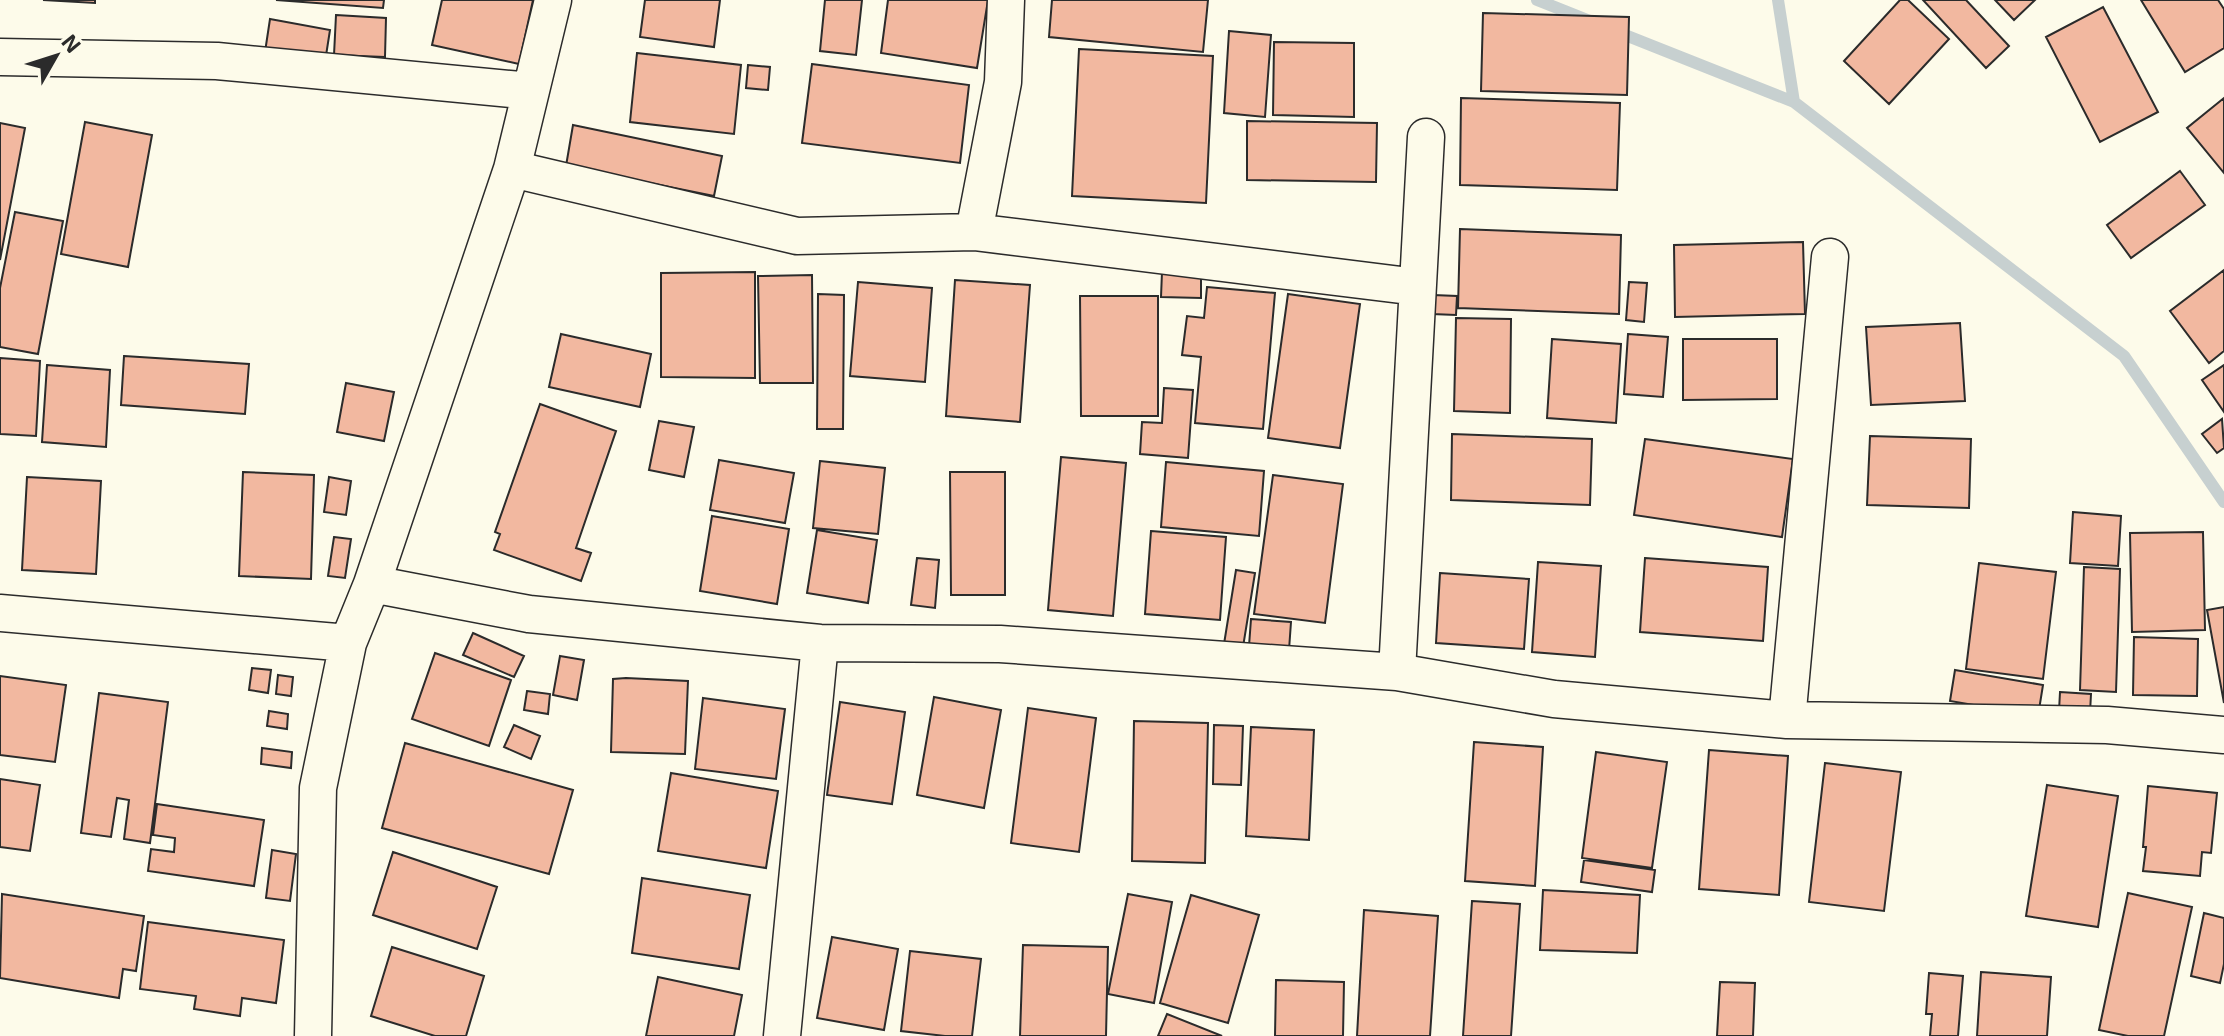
<svg xmlns="http://www.w3.org/2000/svg" width="2224" height="1036" viewBox="0 0 2224 1036" font-family="'Exo 2',sans-serif">
  <style>
    .lines { fill: none; stroke-linecap: round; stroke-linejoin: round }
    .stream { stroke: #c7d0d0; stroke-width: 12 }
    .building { fill: #f2b8a0; stroke: #2b2b2b; stroke-width: 2 }
    .minor-casing { stroke: #2b2b2b; stroke-width: 39 }
    .minor { stroke: #fdfbea; stroke-width: 36 }
  </style>
  <rect width="100%" height="100%" fill="#fdfbea"/>
  <g class="lines">
    <path class="stream" d="M1537,0L1590,21
      M1778,0L1794,102
      M1615,31L1794,102L2124,356L2224,502"/>
  </g>
  <path class="building" d="M43,0H95V3Z
    M276,0H384L383,8Z
    M442,0H533L519,64L432,45Z
    M645,0H720L714,47L640,37Z
    M825,0H862L856,55L820,51Z
    M888,0H988L977,68L881,53Z
    M1052,0H1208L1203,52L1049,37Z
    M1900,0H1908L1949,39L1889,104L1844,61Z
    M1923,0H1966L2009,46L1986,68Z
    M1995,0H2035L2014,20Z
    M2141,0H2218L2224,9V48L2185,72Z
    M2103,7L2158,112L2100,142L2046,37Z
    M1483,13L1629,17L1627,95L1481,91Z
    M336,15L386,18L385,57L334,55Z
    M270,19L330,30L325,62L265,52Z
    M1229,31L1271,35L1265,117L1224,113Z
    M1274,42L1354,43V117L1273,115Z
    M1079,49L1213,56L1206,203L1072,196Z
    M637,53L741,65L734,134L630,122Z
    M812,64L969,85L960,163L802,143Z
    M748,65L770,67L768,90L746,88Z
    M1461,98L1620,103L1617,190L1460,185Z
    M2224,98V173L2187,128Z
    M1247,121L1377,123L1376,182L1247,180Z
    M85,122L152,135L128,267L61,254Z
    M0,123L25,128L0,260Z
    M573,125L722,156L714,196L566,166Z
    M2180,171L2205,205L2131,258L2107,225Z
    M15,212L63,221L38,354L0,347V288Z
    M1460,229L1621,235L1619,314L1458,308Z
    M1803,242L1805,314L1675,317L1674,245Z
    M2224,270V351L2209,363L2170,311Z
    M755,272V378L661,377V273Z
    M1162,272H1201V298L1161,297Z
    M812,275L813,383H760L758,276Z
    M955,280L1030,285L1020,422L946,416Z
    M858,282L932,288L925,382L850,376Z
    M1629,282L1647,283L1644,322L1626,320Z
    M1207,287L1275,293L1263,429L1195,423L1201,357L1182,355L1187,316L1204,318Z
    M818,294L844,295L843,429H817Z
    M1288,294L1360,304L1340,448L1268,438Z
    M1433,295L1457,296L1456,315L1432,314Z
    M1080,296H1158V416H1081Z
    M1456,318L1511,319L1510,413L1454,411Z
    M1960,323L1965,401L1871,405L1866,327Z
    M561,334L651,354L640,407L549,387Z
    M1628,334L1668,337L1663,397L1624,394Z
    M1552,339L1621,344L1616,423L1547,418Z
    M1683,339H1777V399L1683,400Z
    M124,356L249,364L245,414L121,405Z
    M0,358L40,361L36,436L0,434Z
    M47,365L110,370L106,447L42,442Z
    M2224,365V412L2202,380Z
    M346,383L394,392L384,441L337,432Z
    M1164,388L1193,390L1188,458L1140,454L1142,422L1162,423Z
    M540,404L616,431L576,548L591,553L581,581L494,550L500,534L495,532Z
    M2222,419L2224,448L2217,453L2202,434Z
    M659,421L694,427L684,477L649,470Z
    M1452,434L1592,439L1590,505L1451,500Z
    M1870,436L1971,439L1969,508L1867,505Z
    M1645,439L1793,459L1782,537L1634,515Z
    M1061,457L1126,463L1113,616L1048,610Z
    M719,460L794,473L785,523L710,510Z
    M820,461L885,468L878,534L813,528Z
    M1166,462L1264,471L1259,536L1161,527Z
    M243,472L314,475L311,579L239,576Z
    M950,472H1005V595H951Z
    M1273,475L1343,484L1325,623L1254,614Z
    M27,477L101,481L96,574L22,570Z
    M329,477L351,481L346,515L324,512Z
    M2073,512L2121,516L2118,566L2070,563Z
    M712,516L789,529L777,604L700,591Z
    M817,530L877,540L868,603L807,593Z
    M1151,531L1226,537L1220,620L1145,614Z
    M2203,532L2205,630L2132,632L2130,533Z
    M334,537L351,539L345,578L328,576Z
    M917,558L939,560L935,608L911,605Z
    M1645,558L1768,567L1763,641L1640,632Z
    M1538,562L1601,566L1595,657L1532,652Z
    M1979,563L2056,572L2043,679L1966,669Z
    M2084,567L2120,569L2116,692L2080,690Z
    M1236,570L1255,573L1243,647L1224,644Z
    M1440,573L1529,579L1524,649L1436,643Z
    M2224,607V703L2207,610Z
    M1251,619L1291,622L1289,650L1249,646Z
    M473,633L524,656L514,677L463,655Z
    M2134,637L2198,639L2197,696L2133,695Z
    M435,653L511,680L489,746L412,719Z
    M560,656L584,660L577,700L553,695Z
    M252,668L271,670L268,693L249,690Z
    M1955,670L2043,685L2038,716L1950,701Z
    M278,675L293,677L291,696L276,694Z
    M0,676L66,685L55,762L0,755Z
    M626,678L688,681L685,754L611,752L613,679Z
    M527,691L550,694L548,714L524,710Z
    M2060,692L2091,694L2090,713L2059,711Z
    M99,693L168,702L150,843L124,839L129,800L117,798L111,837L81,833Z
    M934,697L1001,710L984,808L917,795Z
    M703,698L785,709L776,779L695,769Z
    M840,702L905,712L892,804L827,795Z
    M1028,708L1096,718L1079,852L1011,843Z
    M269,711L288,714L287,729L267,726Z
    M1134,721L1208,723L1205,863L1132,861Z
    M514,725L540,736L531,759L504,747Z
    M1214,725L1243,726L1241,785L1213,784Z
    M1251,727L1314,730L1309,840L1246,836Z
    M1474,742L1543,747L1535,886L1465,881Z
    M405,743L573,790L549,874L382,828Z
    M262,748L292,752L291,768L261,764Z
    M1709,750L1788,756L1779,895L1699,889Z
    M1596,752L1667,762L1652,868L1582,858Z
    M1825,763L1901,772L1884,911L1809,902Z
    M671,773L778,791L766,868L658,851Z
    M0,779L40,785L30,851L0,847Z
    M2047,785L2118,796L2098,927L2026,916Z
    M2148,786L2217,793L2211,853L2202,852L2200,876L2143,871L2146,847H2143Z
    M157,804L264,820L254,886L148,871L151,849L174,852L175,838L153,835Z
    M272,850L296,854L290,901L266,898Z
    M393,852L497,887L477,949L373,915Z
    M1584,860L1655,870L1652,892L1581,882Z
    M642,878L750,895L739,969L632,953Z
    M1543,890L1640,895L1637,953L1540,950Z
    M2128,893L2192,907L2164,1036H2128L2099,1030Z
    M2,894L144,916L136,971L123,969L119,998L0,978Z
    M1128,894L1172,902L1154,1003L1108,994Z
    M1191,895L1259,915L1228,1023L1160,1003Z
    M1472,901L1520,904L1511,1036H1463Z
    M1364,910L1438,916L1430,1036H1357Z
    M2204,913L2224,918V964L2220,983L2191,976Z
    M148,922L284,940L276,1003L242,998L240,1016L194,1009L196,996L140,989Z
    M832,937L898,949L884,1030L817,1018Z
    M1023,945L1108,947L1106,1036H1020Z
    M392,947L484,976L466,1036H435L371,1016Z
    M910,951L981,959L972,1036H945L901,1031Z
    M1981,972L2051,977L2047,1036H1977Z
    M1929,973L1963,976L1958,1036H1930L1932,1014H1926Z
    M658,977L742,995L734,1036H646Z
    M1276,980L1344,982L1343,1036H1275Z
    M1720,982L1755,983L1753,1036H1717Z
    M1167,1014L1222,1036H1158Z"/>
  <g class="lines">
    <defs>
      <path id="minor" d="M0,57L217,61L531,91
        M512,169L797,236L974,232L1417,287
        M974,232L1003,82L1006,0
        M372,584L529,614L820,643L1000,644L1397,672L1554,699L1787,720L2107,725L2224,735
        M0,613L348,643
        M1397,672L1426,137
        M1787,720L1830,257
        M313,1036L318,788L348,643L372,584L512,169L553,0
        M782,1036L820,643"/>
    </defs>
    <use href="#minor" class="minor-casing"/>
    <use href="#minor" class="minor"/>
  </g>
  <g transform="translate(56 56) rotate(51)" stroke="#fdfbea" stroke-width="6" paint-order="stroke">
  <path d="M0-6L14 30L0 20L-14 30Z" fill="#2b2b2b"/>
  <text y="-12" font-size="22" font-weight="bold" text-anchor="middle" fill="#2b2b2b">N</text>
  </g>
</svg>
